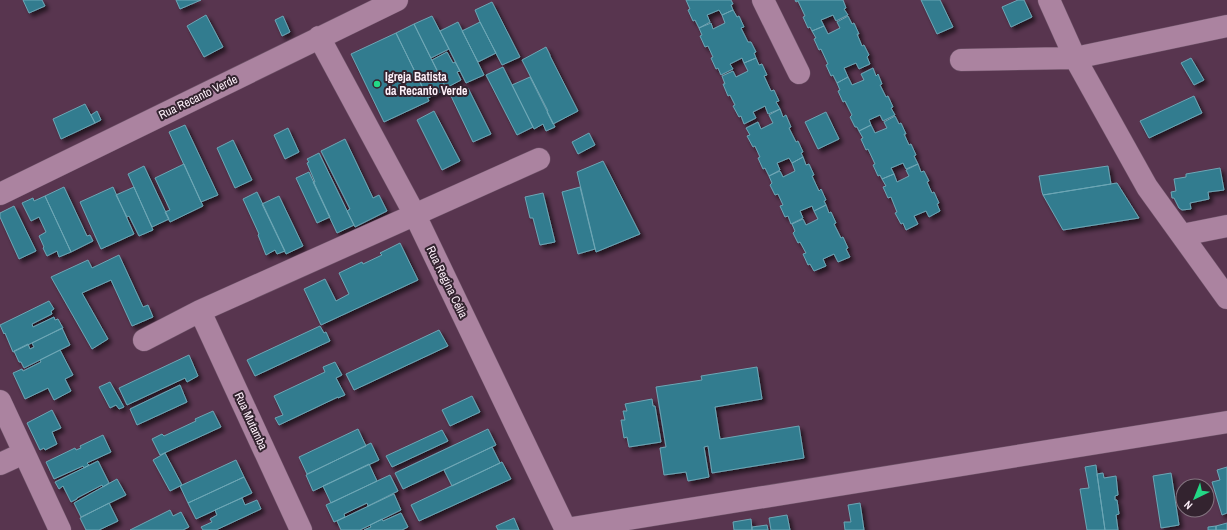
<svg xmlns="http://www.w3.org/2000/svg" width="1227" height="530" viewBox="0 0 1227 530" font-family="'Archivo Narrow',sans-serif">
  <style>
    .building { fill: #307c8f; stroke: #6da6b5; filter: url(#shadow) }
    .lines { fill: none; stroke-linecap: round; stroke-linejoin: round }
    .minor-casing { stroke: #6e5368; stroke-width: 23 }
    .minor { stroke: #ab83a0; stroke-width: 22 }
    .poi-dot { fill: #23d886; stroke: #33232f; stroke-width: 1.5 }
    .labels { text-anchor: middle; stroke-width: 4; stroke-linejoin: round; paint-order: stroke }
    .poi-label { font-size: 12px; font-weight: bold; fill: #fdf0f9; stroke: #33232f; text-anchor: start }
    .street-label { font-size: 12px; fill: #fdf0f9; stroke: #33232f }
  </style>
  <defs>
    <filter id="shadow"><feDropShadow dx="3.5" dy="3.5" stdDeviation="2" flood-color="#0009"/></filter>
  </defs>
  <rect width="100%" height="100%" fill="#58354f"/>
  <path class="building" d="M23,0H42L45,6L29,13Z
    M176,0H201L180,9Z
    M686,0H731L733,4L731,5L733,10L722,15L719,10L707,15L710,22L699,28L695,20L693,21L688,10L690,9Z
    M795,0H843L846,8L844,9L848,15L836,21L833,15L821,20L824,26L812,31L810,27L808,28L803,17L805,16L798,1L796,2Z
    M921,0H940L953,27L937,34Z
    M1018,0H1024L1032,17L1011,27L1002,7Z
    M492,2L520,57L502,65L480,22L475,10Z
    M733,10L737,17L739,16L744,27L741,28L748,42H751L756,52L754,53L756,58L744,63L742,58L730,64L733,69L721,75L718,68L716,69L711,58L713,57L708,46L705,47L700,36L702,35L699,28L711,23L713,29L725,23L722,15Z
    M206,15L223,47L204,57L187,26Z
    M283,16L290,32L282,36L275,20Z
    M432,16L449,49L431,58L414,24Z
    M848,16L852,24L854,23L859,34H857L862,46L864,45L869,55L867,57L870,64L859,69L856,63L844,68L848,77L837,83L833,75L831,76L826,65L828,64L821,49L819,50L814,39L816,38L812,31L824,26L828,34L840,28L837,22Z
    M458,22L484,75L466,83L440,31Z
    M480,22L496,53L478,62L462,31Z
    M414,24L446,89L428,98L396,33Z
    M396,33L429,101L384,122L351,54Z
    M546,47L550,55V56L578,111L553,124L547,112L548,111L522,60Z
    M447,52L453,63L455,62L460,71L457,72L461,80L446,88L432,60Z
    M756,58L759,65L762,64L767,75L764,76L771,91L774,90L779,101L776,102L780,109L768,114L765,106L753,112L756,118L744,124L741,116L739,117L733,106L735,105L730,95L728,96L723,84H725L722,76L733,71L736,77L748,71L744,63Z
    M1191,58L1204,80L1194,85L1181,63Z
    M503,67L533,127L517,135L486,75Z
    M873,68L876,76L878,74L882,84L880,85L886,97L888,96L893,107L891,108L895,115L883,121L880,115L869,120L871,125L859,131L857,127H855L850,117L852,115L845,101L843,102L838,91L840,90L837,83L848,77L852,85L864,80L861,74Z
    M530,77L555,127L546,131L543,124L534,129L512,85Z
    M468,88L491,134L473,142L451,96Z
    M1194,96L1202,113L1149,138L1140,121Z
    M85,104L95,123L61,139L53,119Z
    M780,109L783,117L786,115L791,127L789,128L796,142L798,141L803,152L801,153L803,157L792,163L789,158L777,163L780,170L769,176L765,168L763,169L758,158L760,157L755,146L753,147L747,136L750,135L746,128L758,122L761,129L773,123L769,115Z
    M97,111L101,120L95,123L91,115Z
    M434,111L460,161L442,170L417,120Z
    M826,112L839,139L818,149L805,122Z
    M895,116L899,124L901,123L906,134H904L909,145L911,144L916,155L914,156L918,164L906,169L903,163L891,168L894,174L882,179L880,175L878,176L873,165L875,164L868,149L866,150L861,139L863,138L859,131L871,125L875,133L887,128L884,122Z
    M185,125L218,195L201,202L169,132Z
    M288,128L299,152L285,159L274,135Z
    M589,133L595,145L578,154L572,142Z
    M345,139L373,198L379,195L387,211L355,227L347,211L350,209L321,151Z
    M233,140L252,180L235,188L217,148Z
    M319,153L354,225L337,233L313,182H315L307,163L309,162L307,159Z
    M803,157L806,165L809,164L814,175L812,176L819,191L821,189L826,200L824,201L826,205L814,211L812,206L800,211L803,218L791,224L788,216L785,217L780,206L783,205L778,194L775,195L770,185L772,183L769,176L780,171L783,177L795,171L792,163Z
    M603,161L640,234L596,252L577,172Z
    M184,164L203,206L170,222L165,212L170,210L155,178Z
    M918,164L921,172L924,171L929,181L927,182L932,193L934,192L939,203L937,204L940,211L929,217L926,211L914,216L918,224L906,230L903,223L901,224L895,213L897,212L891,197L888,198L883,187L886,186L882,179L894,174L897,182L909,176L906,170Z
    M144,166L169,219L152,227L128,174Z
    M1108,166L1111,184L1043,195L1042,192L1039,176Z
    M1220,168L1224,190L1208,192L1209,199L1190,203L1191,209L1182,210L1179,208L1174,198H1172L1171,192L1176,191L1174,179L1186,177V174Z
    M309,172L330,217L317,223L296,178Z
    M1117,183L1139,218L1063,230L1043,195Z
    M64,187L87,236L90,235L93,241L71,252L45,196Z
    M113,187L134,234L101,249L80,202Z
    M134,187L153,230L139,236L129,216L127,217L116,195Z
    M580,187L595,249L578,254L562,192Z
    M257,192L285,251L277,254L275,250L266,255L258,235L259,234L243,199Z
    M543,193L555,242L540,245L533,218H530L525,197Z
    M45,196L71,252L59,257L57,251L47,256L43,248L44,247L39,236L46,232L39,217L31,221L22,203L33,198L34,201Z
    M279,196L303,246L286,254L262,204Z
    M826,205L829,213L831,212L836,223L834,224L841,238L843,237L848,248L846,249L850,257L838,262L834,254L823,259L826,266L814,271L810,264L808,265L803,254L806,253L800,242L798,243L793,233L795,231L792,224L803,219L806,225L818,219L814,211Z
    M14,206L36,251L19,259L0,217V213Z
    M400,243L418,280L321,325L304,289L325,279L336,301L349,294L339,273L362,262L363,264L382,255L380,253Z
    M119,255L143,307L148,305L153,317L132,326L111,280L82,293L108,339L92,349L51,277L88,260L92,268Z
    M49,301L54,309L51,311L52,314L32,324L33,327L54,317L55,320L58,319L63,328L13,352L5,333L4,334L0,325Z
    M320,326L324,333L326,332L330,341L255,376L247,360Z
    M62,328L70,345L24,368L21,362H19L14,351L28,344L30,349L34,347L32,343Z
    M439,330L448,346L354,390L346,374Z
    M60,350L73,375L65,379L71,391L54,400L48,388L25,399L13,373L22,369L23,371L41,362L40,360Z
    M189,355L198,376L187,382L185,378L127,405L119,388Z
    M335,362L342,375L336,378L345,395L338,398V397L279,425L275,418L283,415L274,396L325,372L323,367Z
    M757,367L762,399L715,407L720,439L799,426L804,458L712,473L708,446L704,447L709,477L688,481L686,472L664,475L660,448L666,447L656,387L702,380L701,376Z
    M110,382L124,407L119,409L116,405L110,408L99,387Z
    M180,385L187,402L137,425L130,409Z
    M472,396L480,412L450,426L442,410Z
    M652,399L653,406H655L661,442L629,447L627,437L624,438L621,420H625L623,411H627L625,404Z
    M52,410L61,428L52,432L57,444L45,450L44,448L40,450L27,423Z
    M213,411L221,427L160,455L152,439L162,434L164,436L196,421L195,419Z
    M358,429L366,446L307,474L299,457Z
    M488,429L496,445L403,489L395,473Z
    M442,430L448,441L392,467L386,456Z
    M103,435L111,452L87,463L89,465L84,468L83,466L54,479L46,462L75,448L76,450L81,448L80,446Z
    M371,443L379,460L313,491L306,475Z
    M492,447L500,463L452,486L444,470Z
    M165,453L182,485L170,491L153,460Z
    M236,460L244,477L188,503L180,486Z
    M98,461L109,483L103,487L102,485L77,498V499L71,502L63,486L59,489L55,482Z
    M502,462L511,479L419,521L411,505Z
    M369,464L377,481L331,503L323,486Z
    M1096,465L1097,474L1105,530H1087L1080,489L1089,488L1085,467Z
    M1227,467V513L1222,515L1212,482L1220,480L1217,470Z
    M1103,473L1104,478L1116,476L1118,495L1115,496V500H1117L1119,514L1116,515L1118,530H1105L1097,474Z
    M1171,473L1179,525L1161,528L1153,476Z
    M390,475L398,491L368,506L367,503L344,514L345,517L334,522L326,505Z
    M244,477L252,493L196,519L188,503Z
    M117,479L126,495L81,517L74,503Z
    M394,494L401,510L360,530H341L337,521Z
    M242,498L245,505L257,500L261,509L216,530H203L201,527L212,522L210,519L217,515L215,510Z
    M109,503L118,521L99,530H86L80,518Z
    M860,503L864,530H845L844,522H851L848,505Z
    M170,510L173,516L181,512L189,527L183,530H130Z
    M401,513L408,527L402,530H364L371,527L370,525L382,519L383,521Z
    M787,515L790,530H771L769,518Z
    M514,518L519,530H498L496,526Z
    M751,519L752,530H734L733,522Z
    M1227,523V530H1216V526Z
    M767,525L768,530H752V527Z
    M1216,526V530H1208V527Z"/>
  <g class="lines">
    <defs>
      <path id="minor" d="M763,0L799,73
        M1049,0L1075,58L1147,187L1227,298
        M319,37L415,215L566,530
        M961,60L1075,58L1227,26
        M0,194L397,0
        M1182,235L1227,226
        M200,311L301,530
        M144,340L200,311L539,159
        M0,401L60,530
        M0,464L24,453
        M566,529L1227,422"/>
    </defs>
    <use href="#minor" class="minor-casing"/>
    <use href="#minor" class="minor"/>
  </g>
  <circle class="poi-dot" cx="377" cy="84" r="4"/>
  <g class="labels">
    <g class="poi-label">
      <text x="385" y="81">Igreja Batista<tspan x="385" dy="14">da Recanto Verde</tspan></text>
    </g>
    <g class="street-label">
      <text transform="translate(198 97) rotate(-26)" y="4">Rua Recanto Verde</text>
      <text transform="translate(447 282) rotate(64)" y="4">Rua Regina Célia</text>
      <text transform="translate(251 421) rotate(65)" y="4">Rua Mutamba</text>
    </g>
  </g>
  <g transform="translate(1195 498) rotate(223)"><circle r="19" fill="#33232f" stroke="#847580"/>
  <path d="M0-3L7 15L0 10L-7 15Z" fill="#23d886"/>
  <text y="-6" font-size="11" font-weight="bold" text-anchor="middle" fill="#fdf0f9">N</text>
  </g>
</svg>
